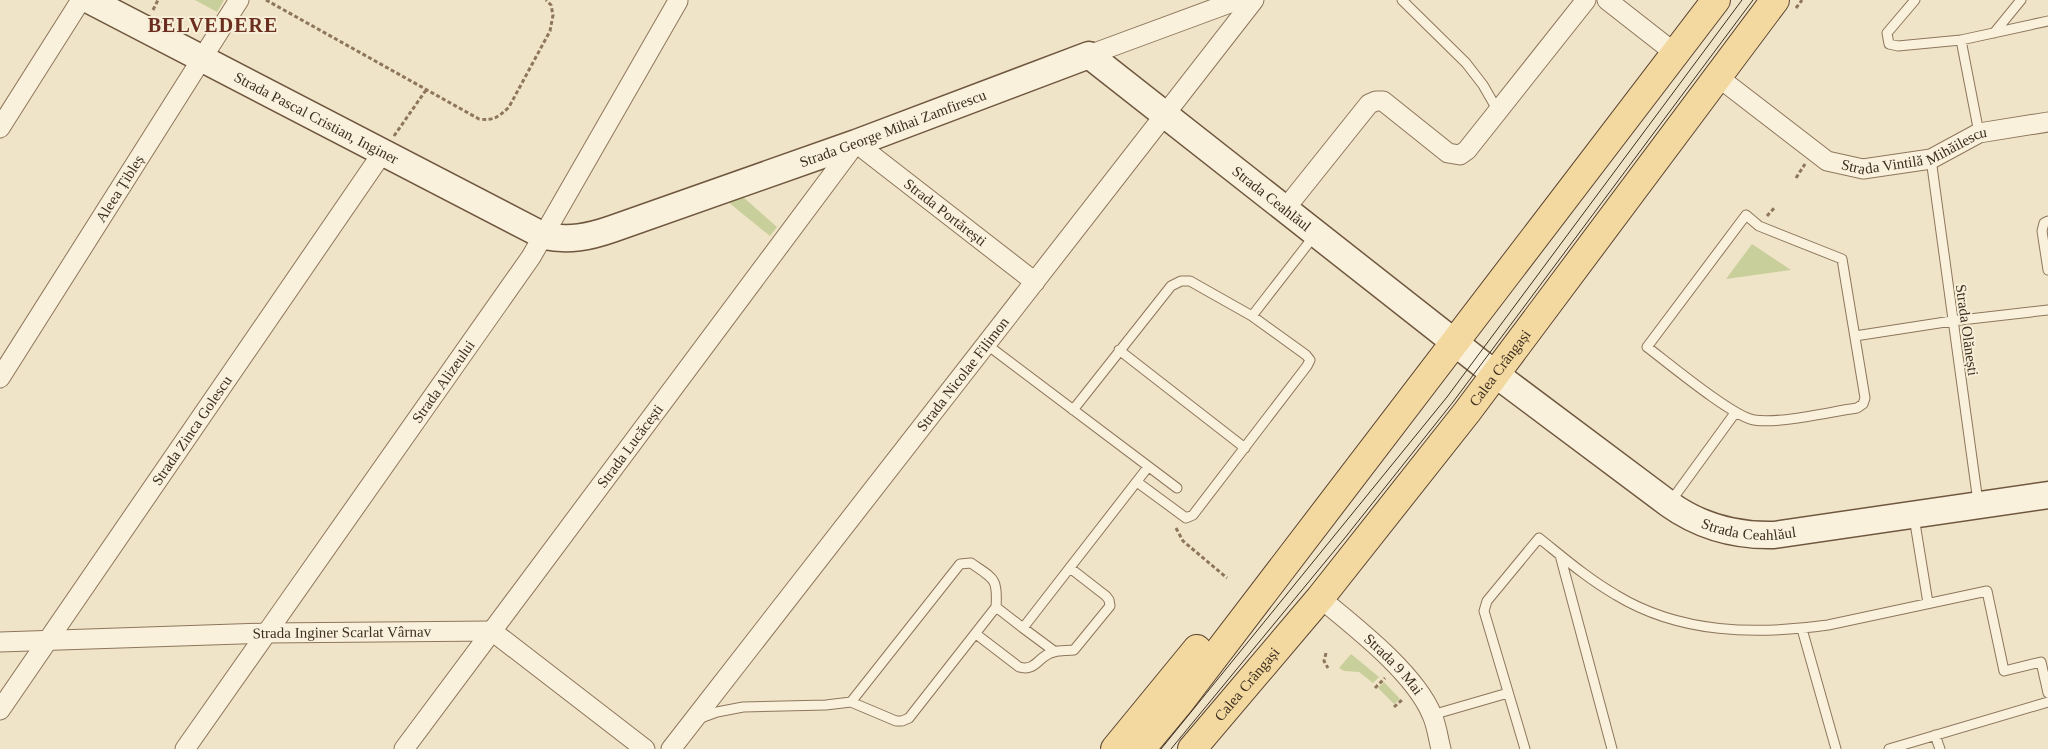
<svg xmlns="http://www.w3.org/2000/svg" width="2048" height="749" viewBox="0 0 2048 749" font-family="'Times New Roman',serif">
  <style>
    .green { fill: #c9cf9b }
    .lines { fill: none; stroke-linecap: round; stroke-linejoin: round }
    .lane-casing { stroke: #8d765c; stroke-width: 11 }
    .street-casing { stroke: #8d765c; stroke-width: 21 }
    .secondary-casing { stroke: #6f573f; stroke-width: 29 }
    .primary-casing { stroke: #5b4430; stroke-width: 30 }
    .path { stroke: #8d765c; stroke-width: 3; stroke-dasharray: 4 2.5; stroke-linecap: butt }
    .lane { stroke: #faf1dc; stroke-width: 9 }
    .street { stroke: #faf1dc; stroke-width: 19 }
    .secondary { stroke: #faf1dc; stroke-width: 26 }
    .primary { stroke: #f3d9a0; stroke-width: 28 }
    .tram { stroke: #3d2e20; stroke-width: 1 }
    .labels { text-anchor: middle; stroke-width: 4; stroke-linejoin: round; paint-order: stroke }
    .street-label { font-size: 15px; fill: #3d2e20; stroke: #f7eed8 }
    .district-label { font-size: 20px; font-weight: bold; letter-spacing: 1px; fill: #6b2e1e; stroke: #f7eed8 }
  </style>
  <rect width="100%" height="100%" fill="#f0e4c8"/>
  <path class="green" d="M195,0H224L217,12Z
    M743,197L777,227L770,236L728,202Z
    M1752,244L1791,270L1726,279Z
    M1351,654L1379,677L1373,683L1359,672L1344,671L1339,668Z
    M1384,682L1400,699L1394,704L1378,688Z"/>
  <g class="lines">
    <defs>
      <path id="lane" d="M1402,0L1466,63L1483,85L1498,111
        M1915,0L1887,33L1889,44L1898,46L1961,40L2048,21
        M1994,33L2021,0
        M1961,40L1979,133
        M1931,159L1978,502
        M1746,215L1759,226L1842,259L1865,398L1863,404L1857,408C1829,412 1780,424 1754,420C1733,417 1667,362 1647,347Z
        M2048,221L2044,223L2042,231L2048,270
        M1252,316L1314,236
        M1855,336L1952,321L2048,310
        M986,344L1177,488
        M1119,350L1245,448
        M1073,410L1171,286L1181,281H1190L1252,316L1306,355L1310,360L1307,366L1193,515L1186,518L1137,482
        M1671,501L1735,413
        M1914,517L1928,603
        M1560,555L1612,749
        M996,607L1023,628L1148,467
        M1023,628L1054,651
        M1802,629L1836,749
        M976,634L1019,667C1037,672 1038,655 1054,652C1060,650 1067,651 1074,650L1110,606L1109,600L1106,596L1070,568
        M1432,715L1508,693
        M698,719L717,712L743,707L826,705L851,702L896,721H902L909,718L996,607C998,578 994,579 971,563L960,564L851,702
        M1935,735L1940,749
        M1525,749L1484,611L1487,601L1539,538C1564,558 1588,579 1616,595C1680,634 1756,635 1828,625L1987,591L2004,671L2041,662L2048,693
        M1889,749L2048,702"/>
      <g id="street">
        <path d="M1607,0L1676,54"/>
        <path d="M1089,55L1238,0"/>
        <path id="s1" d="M1718,77L1827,161L1863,169L1931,159L1979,133L2048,122"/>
        <path d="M0,128L81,0"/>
        <path d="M1285,209L1369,104L1376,101H1383L1448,153L1460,155L1467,150L1498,111L1586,0"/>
        <path id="s2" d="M0,378L239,0"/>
        <path id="s3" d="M1320,598C1355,627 1415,673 1432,715C1437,726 1438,738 1441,749"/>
        <path id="s4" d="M0,642L267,633L492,631L645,749"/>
        <path id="s5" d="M0,710L383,152"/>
        <path id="s6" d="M185,749L531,257L678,1"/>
        <path id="s7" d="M404,749L856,143L1035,282"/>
        <path id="s8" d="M671,749L1254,0"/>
      </g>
      <g id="secondary">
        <path id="s9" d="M89,0L544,236C569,241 589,237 612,229L856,143L1089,55L1482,364L1669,504C1701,527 1735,536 1774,535L2048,495"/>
      </g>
      <g id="primary">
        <path d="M1115,749L1197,649"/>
        <path d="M1141,749L1180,702L1716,0"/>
        <path id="s10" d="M1192,749L1320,598L1467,412L1775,0"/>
      </g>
    </defs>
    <use href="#lane" class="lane-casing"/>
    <use href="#street" class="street-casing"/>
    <use href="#secondary" class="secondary-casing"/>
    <use href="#primary" class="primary-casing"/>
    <path class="path" d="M266,0L479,119C493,121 499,117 509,107L550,31L553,15L551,5L546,0
      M1796,8L1802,0
      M153,10L158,0
      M394,136L426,90
      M1796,178L1805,164
      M1767,216L1775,207
      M1176,528L1183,541L1227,578
      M1326,653L1324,661L1328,668
      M1375,688L1385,678
      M1394,707L1403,699"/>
    <use href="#lane" class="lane"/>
    <use href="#street" class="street"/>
    <use href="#secondary" class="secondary"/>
    <use href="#primary" class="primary"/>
    <path class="tram" d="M1161,749L1447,397L1742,0
      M1171,749L1344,539L1453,402L1753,0"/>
  </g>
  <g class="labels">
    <g class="street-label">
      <text dy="5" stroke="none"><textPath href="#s9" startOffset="256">Strada Pascal Cristian, Inginer</textPath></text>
      <text dy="5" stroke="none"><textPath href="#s9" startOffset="880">Strada George Mihai Zamfirescu</textPath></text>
      <text dy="5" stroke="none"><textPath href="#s1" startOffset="229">Strada Vintilă Mihăilescu</textPath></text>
      <text dy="5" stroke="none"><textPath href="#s2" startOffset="224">Aleea Țibleș</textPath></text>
      <text dy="5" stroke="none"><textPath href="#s9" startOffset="1322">Strada Ceahlăul</textPath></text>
      <text dy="5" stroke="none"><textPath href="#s7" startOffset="869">Strada Portărești</textPath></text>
      <text transform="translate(1967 330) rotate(82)" y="5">Strada Olănești</text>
      <text dy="5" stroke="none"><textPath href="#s10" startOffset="490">Calea Crângași</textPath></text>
      <text dy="5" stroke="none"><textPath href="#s8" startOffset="475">Strada Nicolae Filimon</textPath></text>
      <text dy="5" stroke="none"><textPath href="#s6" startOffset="449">Strada Alizeului</textPath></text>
      <text dy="5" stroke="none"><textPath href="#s5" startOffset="339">Strada Zinca Golescu</textPath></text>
      <text dy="5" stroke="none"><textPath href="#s7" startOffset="378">Strada Lucăcești</textPath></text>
      <text dy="5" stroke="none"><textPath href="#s9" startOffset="1909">Strada Ceahlăul</textPath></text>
      <text dy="5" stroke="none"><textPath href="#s4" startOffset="342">Strada Inginer Scarlat Vârnav</textPath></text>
      <text dy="5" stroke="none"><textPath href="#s3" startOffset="99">Strada 9 Mai</textPath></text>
      <text dy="5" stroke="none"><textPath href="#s10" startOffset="85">Calea Crângași</textPath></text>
    </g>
    <g class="district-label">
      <text x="213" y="32">BELVEDERE</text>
    </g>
  </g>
</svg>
